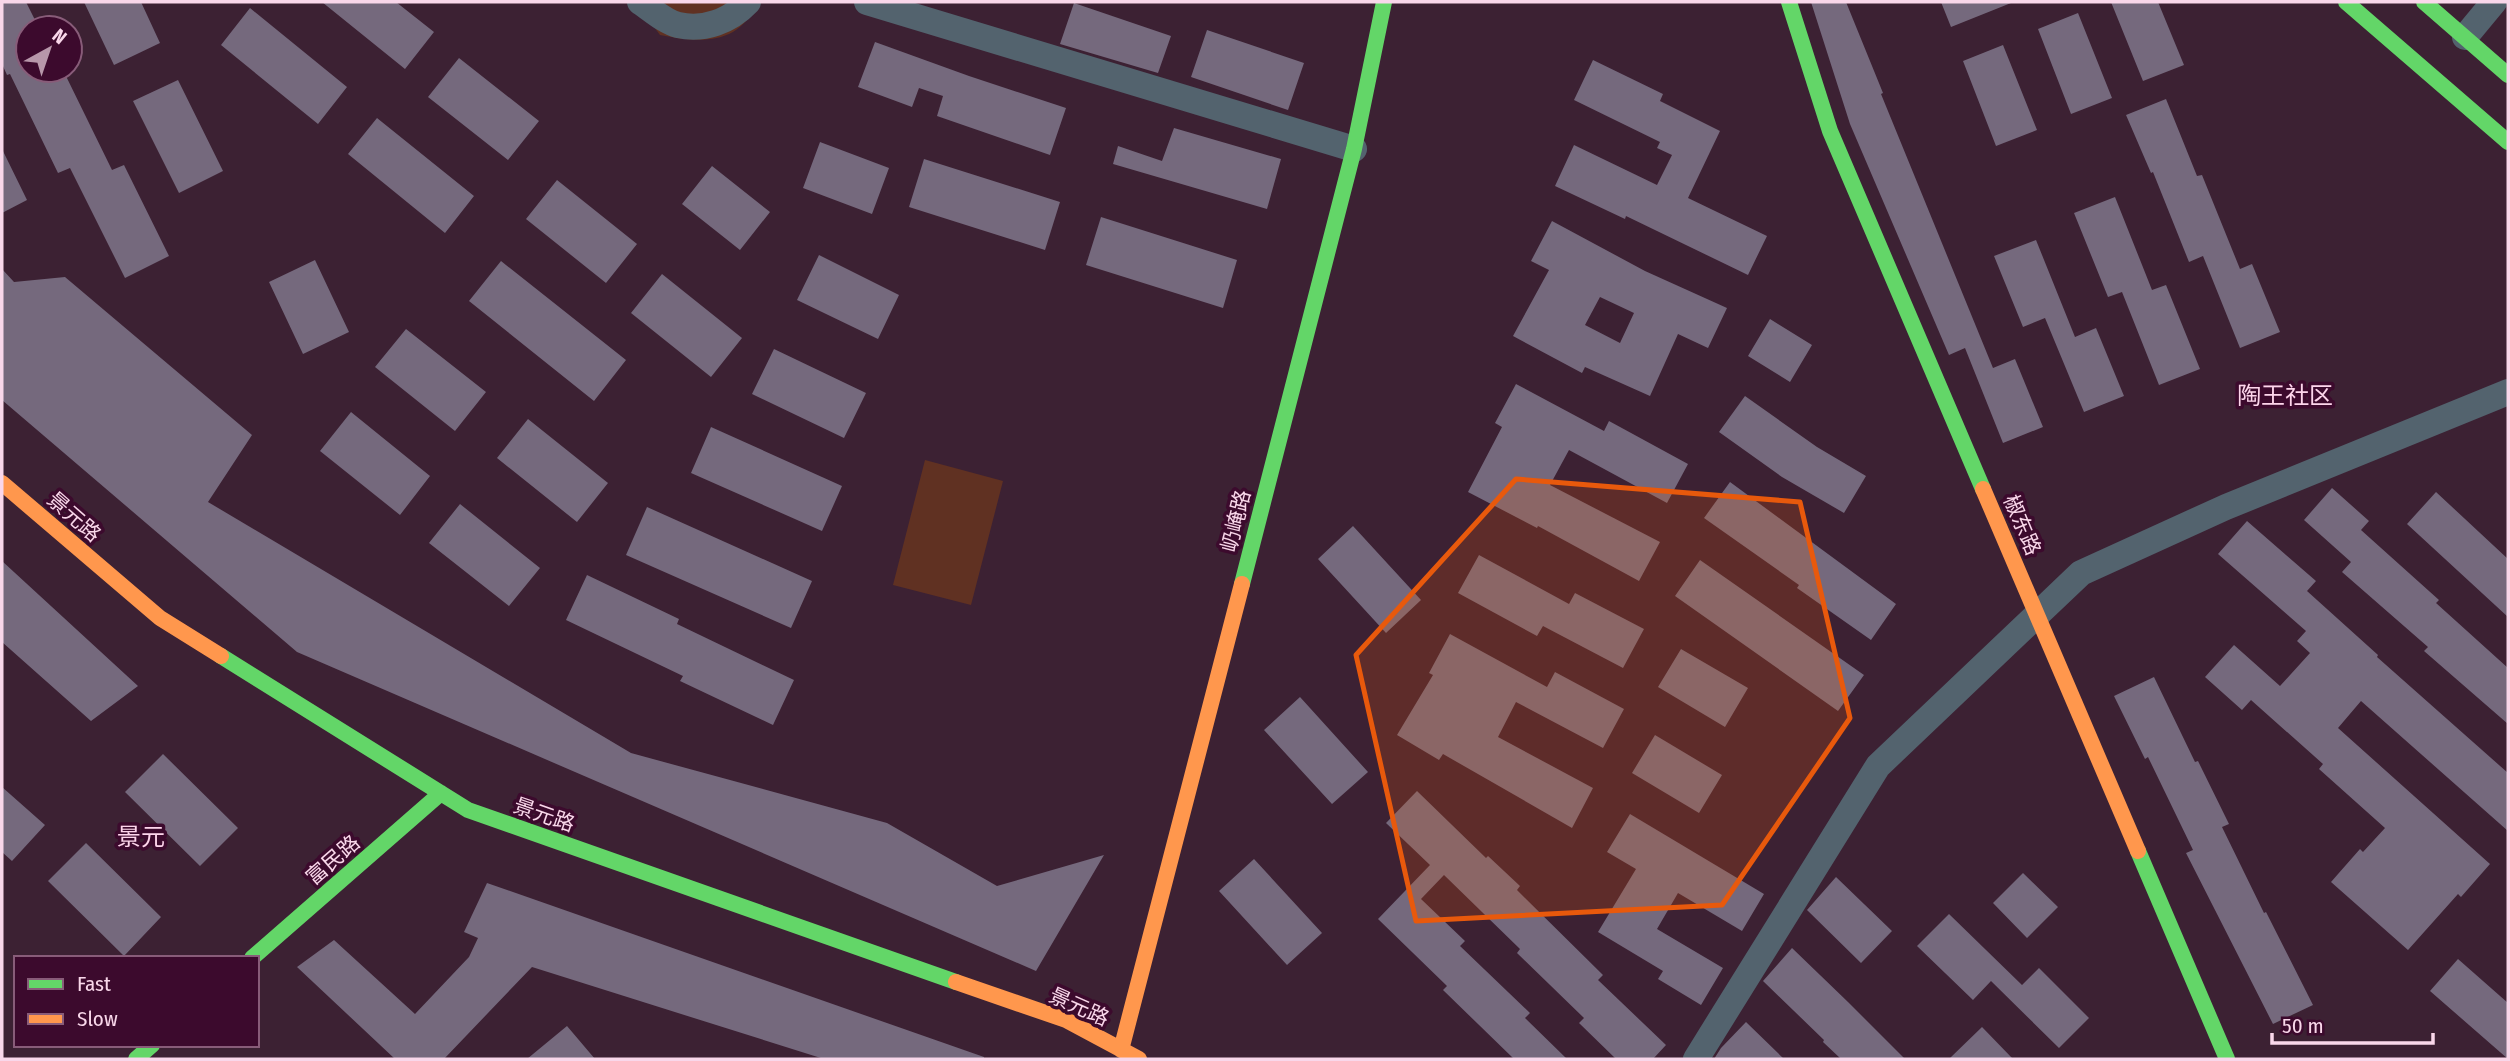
<svg xmlns="http://www.w3.org/2000/svg" width="2510" height="1061" viewBox="0 0 2510 1061" font-family="'Fira Sans Condensed','Noto Sans SC',sans-serif">
  <style>
    .green { fill: #603122 }
    .building { fill: #75697d; fill-rule: evenodd }
    .lines { fill: none; stroke-linecap: round; stroke-linejoin: round }
    .street { stroke: #53636e; stroke-width: 26 }
    .fast { stroke: #63d668; stroke-width: 16 }
    .slow { stroke: #ff974d; stroke-width: 16 }
    .marked { fill: #e8590c; fill-opacity: 0.2; stroke: #e8590c; stroke-width: 5; stroke-linejoin: round }
    .labels { text-anchor: middle; stroke-width: 7; stroke-linejoin: round; paint-order: stroke }
    .street-label { font-size: 21px; fill: #f9d7ea; stroke: #3c0a2d }
    .quarter-label { font-size: 24px; fill: #fdd5eb; stroke: #3c0a2d }
  </style>
  <rect width="100%" height="100%" fill="#3c2133"/>
  <path class="green" d="M641,2H757C740,46 699,43 660,35L644,13Z
    M925,460L1003,481L971,605L893,585Z"/>
  <path class="building" d="M2,2H26L39,28H28V70H63L112,170L124,165L169,256L125,278L70,168L58,173L10,74L7,75L2,64Z
    M84,2H141L160,43L114,65Z
    M322,2H396L434,32L405,69Z
    M1811,2H1846L1883,93L1881,94L1993,368L2015,359L2043,427L2003,443L1965,348L1949,355L1850,124Z
    M1941,2H2011V3L1951,27Z
    M2111,2H2158L2184,65L2143,81Z
    M1074,3L1171,36L1158,73L1060,44Z
    M250,8L347,87L318,124L221,45Z
    M2078,13L2112,98L2071,114L2038,29Z
    M1207,30L1304,63L1288,110L1191,77Z
    M875,42L969,76L1066,108L1050,155L937,116L943,96L919,88L912,107L858,87Z
    M2003,45L2037,130L1996,146L1963,61Z
    M459,58L539,121L508,160L428,97Z
    M1593,60L1663,94L1660,101L1720,131L1688,198L1767,236L1748,275L1626,216L1625,219L1555,186L1574,145L1657,185L1672,155L1657,148L1660,142L1574,100Z
    M178,80L223,171L179,193L133,101Z
    M2166,99L2197,176L2202,175L2240,269L2252,264L2280,332L2240,348L2203,256L2189,262L2153,172L2151,173L2126,115Z
    M377,118L474,196L445,233L348,154Z
    M1174,128L1281,159L1267,209L1113,164L1118,146L1162,161Z
    M820,142L889,168L872,214L803,188Z
    M2,149L27,200L2,213Z
    M924,159L1060,202L1045,250L909,207Z
    M712,166L770,212L740,250L682,204Z
    M557,180L637,244L606,283L526,219Z
    M2115,197L2152,290L2166,285L2200,369L2159,385L2122,292L2108,297L2074,213Z
    M1101,217L1237,260L1223,308L1086,265Z
    M1552,221L1645,271L1727,308L1708,348L1678,334L1650,396L1585,367L1582,373L1513,336L1549,270L1531,261ZM1600,297L1634,313L1620,343L1585,325Z
    M2036,240L2075,337L2096,328L2124,396L2084,412L2045,318L2023,327L1994,256Z
    M819,255L899,295L878,339L797,300Z
    M315,260L349,332L303,354L269,282Z
    M501,261L626,360L594,401L469,301Z
    M2,269L14,282L65,277L252,435L208,502L631,753L887,823L997,886L1104,855L1036,971L297,652L2,400Z
    M662,274L742,338L711,377L631,313Z
    M1770,319L1812,345L1790,382L1748,356Z
    M406,329L486,392L455,431L375,367Z
    M774,349L866,393L844,438L752,394Z
    M1516,384L1604,431L1609,421L1688,464L1667,503L1569,450L1550,485L1660,542L1639,581L1538,526L1537,528L1468,492L1502,427L1495,423Z
    M1745,396L1817,447L1866,476L1844,513L1782,477L1719,432Z
    M351,412L430,476L400,515L320,451Z
    M528,419L608,483L577,522L497,458Z
    M711,427L842,486L822,531L691,473Z
    M1730,482L1896,604L1871,640L1797,588L1799,585L1704,518Z
    M2332,488L2369,521L2361,530L2439,600L2436,603L2508,668V724L2424,651L2428,647L2342,572L2351,562L2304,520Z
    M2436,492L2508,559V617L2407,524Z
    M460,504L540,568L509,606L429,543Z
    M647,507L812,581L791,628L626,555Z
    M2247,521L2316,581L2307,591L2378,655L2377,657L2508,773V831L2361,701L2338,728L2490,864L2461,897L2458,894L2408,950L2331,882L2360,849L2363,852L2385,828L2319,769L2323,764L2251,700L2242,710L2205,677L2234,645L2280,686L2310,653L2297,641L2306,631L2218,554Z
    M1353,526L1421,600L1386,633L1318,559Z
    M1479,555L1569,604L1575,593L1644,629L1623,668L1543,626L1537,636L1458,593Z
    M1700,560L1864,675L1838,711L1675,596Z
    M2,561L138,686L91,721L2,642Z
    M587,575L679,619L677,624L794,680L773,725L680,681L683,676L566,620Z
    M1450,634L1547,687L1555,672L1624,709L1603,748L1516,702L1498,737L1593,788L1572,828L1443,754L1439,760L1397,735L1433,675L1429,673Z
    M1681,649L1748,688L1725,727L1658,687Z
    M2154,677L2195,762L2198,761L2229,824L2222,827L2264,913L2266,912L2313,1005L2273,1024L2186,853L2193,850L2148,757L2145,759L2114,696Z
    M1300,697L1368,772L1332,804L1264,730Z
    M1655,735L1722,775L1699,813L1632,773Z
    M163,754L238,828L200,866L125,792Z
    M2,787L45,825L12,861L2,852Z
    M1417,791L1486,858L1488,856L1520,886L1517,890L1603,975L1598,980L1666,1045L1653,1059H1616L1579,1023L1584,1018L1517,953L1520,949L1444,875L1421,899L1465,941L1460,946L1530,1013L1525,1018L1567,1059H1514L1443,990L1447,986L1378,919L1430,865L1386,823Z
    M1630,814L1764,894L1742,931L1678,893L1657,929L1723,968L1701,1005L1658,979L1663,971L1598,932L1636,869L1607,852Z
    M86,843L161,917L124,956L48,881Z
    M1254,859L1322,933L1287,965L1219,891Z
    M2023,873L2058,907L2027,938L1993,903Z
    M1836,877L1892,931L1861,963L1807,910Z
    M487,883L984,1057V1059H824L532,967L444,1059H395L297,967L334,940L415,1014L469,957L478,938L464,932Z
    M1949,914L2022,985L2039,968L2089,1018L2059,1048L1991,981L1973,1000L1917,946Z
    M1792,948L1848,1002L1905,1059H1841L1823,1042L1824,1040L1763,981Z
    M2458,959L2508,1003V1059L2430,991Z
    M1746,1022L1784,1059H1714L1721,1048Z
    M567,1026L595,1059H527Z
    M1982,1027L2013,1059H1949Z"/>
  <g class="lines">
    <path class="street" d="M640,2C651,9 665,22 678,25C704,31 730,21 748,2
      M867,2L1354,149
      M2465,37L2494,2
      M1696,1059L1878,766L2081,573L2226,507L2508,392"/>
    <path class="fast" d="M1789,2L1830,131L1983,489
      M2346,2L2508,142
      M2424,2L2508,75
      M1242,584L1354,149L1384,2
      M221,656L468,810L956,982
      M2138,851L2227,1059
      M252,958L441,793
      M136,1059L152,1045"/>
    <path class="slow" d="M2,483L160,618L221,656
      M1983,489L2138,851
      M956,982L1066,1020L1139,1059
      M1121,1050L1242,584"/>
  </g>
  <path class="marked" d="M1516,479L1800,502L1850,718L1722,905L1416,921L1356,655Z"/>
  <g class="labels">
    <g class="street-label">
      <text transform="translate(74 517) rotate(41)" y="7">景元路</text>
      <text transform="translate(1236 521) rotate(-76)" y="7">屷崦路</text>
      <text transform="translate(2022 525) rotate(67)" y="7">椒东路</text>
      <text transform="translate(544 815) rotate(19)" y="7">景元路</text>
      <text transform="translate(333 860) rotate(-41)" y="7">富民路</text>
      <text transform="translate(1079 1007) rotate(24)" y="7">景元路</text>
    </g>
    <g class="quarter-label">
      <text x="2285" y="404">陶王社区</text>
      <text x="141" y="845">景元</text>
    </g>
  </g>
  <rect width="2510" height="1061" fill="none" stroke="#f9d7ea" stroke-width="7"/>
  <rect x="14" y="956" width="245" height="91" fill="#3c0a2d" stroke="#885c79" stroke-width="2"/>
  <rect x="28" y="979" width="35" height="10" fill="#63d668" stroke="#885c79" stroke-width="2"/>
  <text x="77" y="991" font-size="21" fill="#f9d7ea">Fast</text>
  <rect x="28" y="1014" width="35" height="10" fill="#ff974d" stroke="#885c79" stroke-width="2"/>
  <text x="77" y="1026" font-size="21" fill="#f9d7ea">Slow</text>
  <g transform="translate(49 49) rotate(40)"><circle r="33" fill="#3c0a2d" stroke="#885c79" stroke-width="2"/>
  <path d="M0-5L12 26L0 18L-12 26Z" fill="#b797aa"/>
  <text y="-10" font-size="19" font-weight="bold" text-anchor="middle" fill="#f9d7ea">N</text>
  </g>
  <path d="M2272 1033v10h161v-10" fill="none" stroke="#f9d7ea" stroke-width="3.5"/>
  <text x="2282" y="1033" font-size="21" fill="#f9d7ea" stroke="#3c0a2d" stroke-width="5" paint-order="stroke">50 m</text>
</svg>
